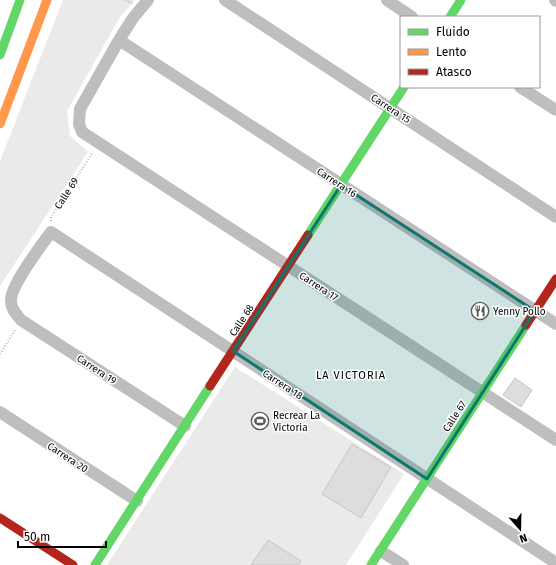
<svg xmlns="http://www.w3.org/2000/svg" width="556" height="565" viewBox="0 0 556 565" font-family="'Fira Sans',sans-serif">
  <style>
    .green { fill: #eaeaea }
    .building { fill: #ddd; stroke: #c5c5c5 }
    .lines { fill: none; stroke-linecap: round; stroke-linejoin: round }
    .path { stroke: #b8b8b8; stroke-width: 2; stroke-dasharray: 1 2; stroke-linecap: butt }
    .street { stroke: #bebebe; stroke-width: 12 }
    .fast { stroke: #63d668; stroke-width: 9 }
    .slow { stroke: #ff974d; stroke-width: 9 }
    .jam { stroke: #b3261e; stroke-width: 9 }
    .marked { fill: #0f766e; fill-opacity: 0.2; stroke: #0f766e; stroke-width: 3; stroke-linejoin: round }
    .labels { text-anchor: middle; stroke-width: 3; stroke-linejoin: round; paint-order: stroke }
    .street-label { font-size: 10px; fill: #000; stroke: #fff }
    .poi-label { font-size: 10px; fill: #000; stroke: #fff; text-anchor: start }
    .neighbourhood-label { font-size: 11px; letter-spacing: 1px; fill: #000; stroke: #fff }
  </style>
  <rect width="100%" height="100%" fill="#fff"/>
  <path class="green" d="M63,0H135L120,17L67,111L70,136L88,152L0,286V161Z
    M235,367L404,474L346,565H107Z"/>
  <path class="building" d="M515,378L532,390L521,407L503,395Z
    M352,444L391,467L361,518L322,494Z
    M268,540L301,561L298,565H251Z"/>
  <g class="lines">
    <path class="path" d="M126,0L132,3
      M51,221V217L93,152
      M0,354L15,330"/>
    <path class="street" d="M148,0L133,18L119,40L80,109L79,124L82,132L556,440
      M225,0L556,217
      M387,0L412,17
      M555,0L556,1
      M119,40L556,324
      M520,87L556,110
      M0,412L137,501
      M185,426L21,320C16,314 11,309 11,301C10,286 41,246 51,232L556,563
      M381,551L403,565"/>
    <path class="fast" d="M450,17L461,0
      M0,55L20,0
      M308,235L404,87
      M95,565L210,386
      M371,565L526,325"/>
    <path class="slow" d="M0,124L47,0"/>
    <path class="jam" d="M526,325L556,279
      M210,386L308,235
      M0,518L73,565"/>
  </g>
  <path class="marked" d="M341,185L535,311L427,479L233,351Z"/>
  <defs>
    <symbol id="restaurant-ring" viewBox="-11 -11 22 22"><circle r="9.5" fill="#fff" stroke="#595959" stroke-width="1.5"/><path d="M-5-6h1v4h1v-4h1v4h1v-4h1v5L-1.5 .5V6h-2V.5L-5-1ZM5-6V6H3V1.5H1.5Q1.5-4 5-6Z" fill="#595959"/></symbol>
    <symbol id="stadium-ring" viewBox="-11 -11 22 22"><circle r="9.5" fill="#fff" stroke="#595959" stroke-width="1.5"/><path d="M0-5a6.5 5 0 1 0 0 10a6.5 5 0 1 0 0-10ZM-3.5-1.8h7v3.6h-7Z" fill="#595959"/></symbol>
  </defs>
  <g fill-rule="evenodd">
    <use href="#restaurant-ring" x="470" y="301" width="20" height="20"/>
    <use href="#stadium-ring" x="250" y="411" width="20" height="20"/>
  </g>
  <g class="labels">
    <g class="street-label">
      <text transform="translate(391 108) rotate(33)" y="4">Carrera 15</text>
      <text transform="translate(337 182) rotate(33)" y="4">Carrera 16</text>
      <text transform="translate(66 193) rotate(-57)" y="4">Calle 69</text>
      <text transform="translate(319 286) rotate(33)" y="4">Carrera 17</text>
      <text transform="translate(241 320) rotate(-57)" y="4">Calle 68</text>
      <text transform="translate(97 369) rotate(33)" y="4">Carrera 19</text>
      <text transform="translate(283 384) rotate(33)" y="4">Carrera 18</text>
      <text transform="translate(454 416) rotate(-57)" y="4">Calle 67</text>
      <text transform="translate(68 457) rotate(33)" y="4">Carrera 20</text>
    </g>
    <g class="poi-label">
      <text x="493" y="315">Yenny Pollo</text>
      <text x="273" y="419">Recrear La<tspan x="273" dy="12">Victoria</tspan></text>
    </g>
    <g class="neighbourhood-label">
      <text x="351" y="379">LA VICTORIA</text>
    </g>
  </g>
  <rect x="400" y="16" width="140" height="72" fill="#ffffff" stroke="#999999"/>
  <rect x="408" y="29" width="20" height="6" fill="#63d668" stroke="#999999"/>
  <text x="436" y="36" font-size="12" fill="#000000">Fluido</text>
  <rect x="408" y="49" width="20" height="6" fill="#ff974d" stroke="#999999"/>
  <text x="436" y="56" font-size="12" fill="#000000">Lento</text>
  <rect x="408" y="69" width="20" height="6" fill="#b3261e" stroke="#999999"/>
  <text x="436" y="76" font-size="12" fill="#000000">Atasco</text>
  <g transform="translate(520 529) rotate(160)" stroke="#ffffff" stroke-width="3" paint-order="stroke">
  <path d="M0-3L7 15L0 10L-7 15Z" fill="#000000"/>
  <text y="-6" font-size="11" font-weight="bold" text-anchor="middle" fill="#000000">N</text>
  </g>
  <path d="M18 541v6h88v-6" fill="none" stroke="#000000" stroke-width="2"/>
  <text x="24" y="541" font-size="12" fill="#000000" stroke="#ffffff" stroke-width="3" paint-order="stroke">50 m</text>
</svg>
